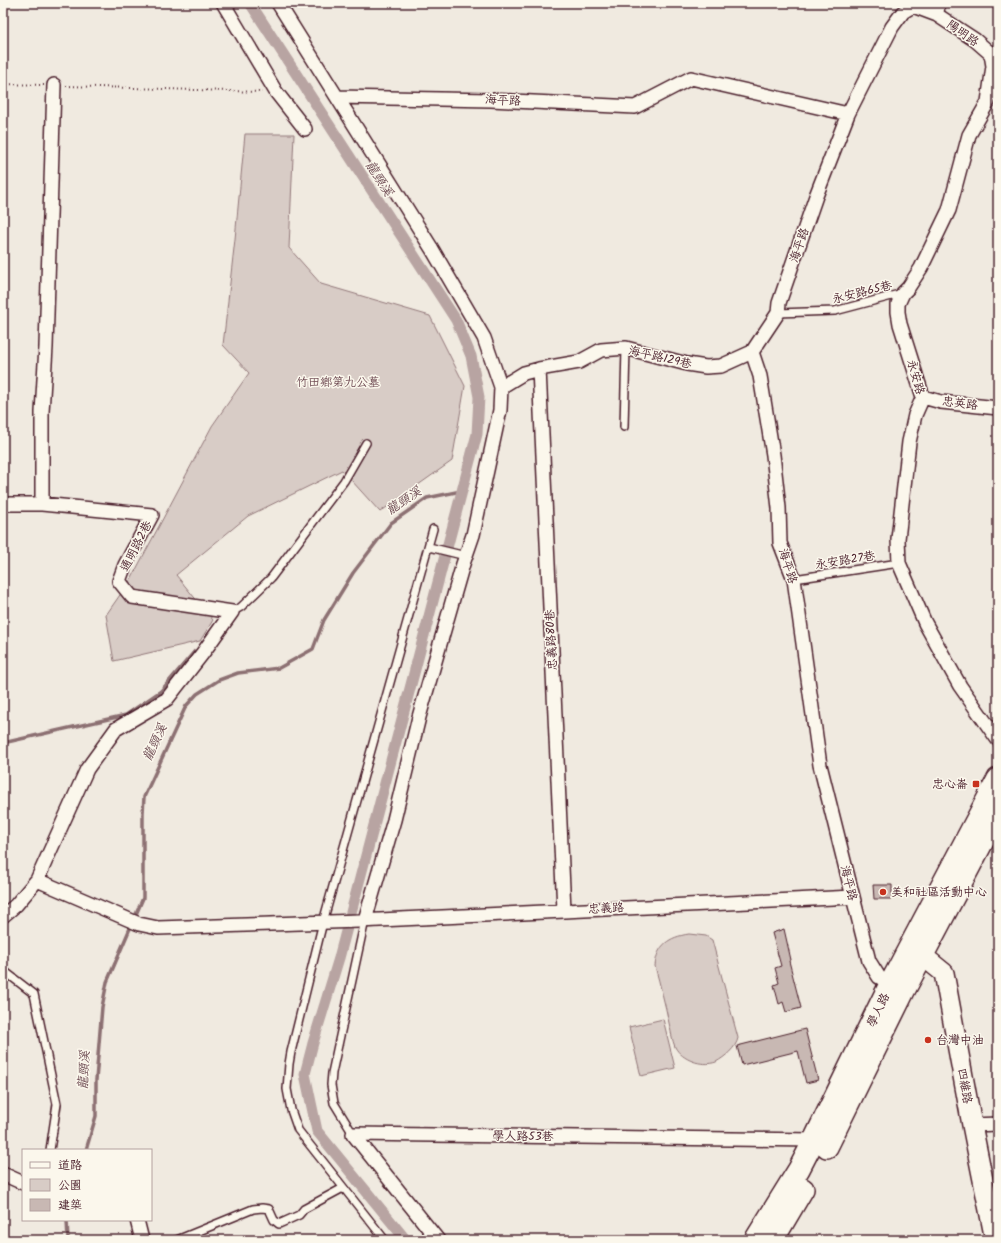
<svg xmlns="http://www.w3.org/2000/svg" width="1001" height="1243" viewBox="0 0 1001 1243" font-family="Kalam,'LXGW WenKai TC',sans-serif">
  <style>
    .green { fill: #d8ccc6; stroke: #917678 }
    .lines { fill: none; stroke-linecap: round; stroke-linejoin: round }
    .stream { stroke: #8c6f72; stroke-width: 3.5 }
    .canal { stroke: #b8a4a2; stroke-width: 11 }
    .building { fill: #c8b8b3; stroke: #4a1f2b }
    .service-casing { stroke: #4a1f2b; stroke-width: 10 }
    .minor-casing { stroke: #4a1f2b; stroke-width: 16 }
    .secondary-casing { stroke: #4a1f2b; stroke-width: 22 }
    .primary-casing { stroke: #4a1f2b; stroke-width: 24 }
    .path { stroke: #4a1f2b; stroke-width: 2; stroke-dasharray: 1 3; stroke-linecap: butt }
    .service { stroke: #fbf7ec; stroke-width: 7 }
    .minor { stroke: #fbf7ec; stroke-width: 13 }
    .secondary { stroke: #fbf7ec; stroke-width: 19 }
    .primary { stroke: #fbf7ec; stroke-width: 21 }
    .poi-dot { fill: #c8321e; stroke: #fbf7ec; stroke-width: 1.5 }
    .labels { text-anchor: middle; stroke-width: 3; stroke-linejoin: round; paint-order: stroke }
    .street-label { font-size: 12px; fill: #4a1f2b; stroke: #fbf7ec }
    .park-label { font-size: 12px; fill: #6e4a52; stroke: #fbf7ec }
    .poi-label { font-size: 12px; fill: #4a1f2b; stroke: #fbf7ec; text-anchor: start }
    .water-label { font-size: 13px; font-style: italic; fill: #704e55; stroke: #fbf7ec }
  </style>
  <rect width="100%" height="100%" fill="#f0eae0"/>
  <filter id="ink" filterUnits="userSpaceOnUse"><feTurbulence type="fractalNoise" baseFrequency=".025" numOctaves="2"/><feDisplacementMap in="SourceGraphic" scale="8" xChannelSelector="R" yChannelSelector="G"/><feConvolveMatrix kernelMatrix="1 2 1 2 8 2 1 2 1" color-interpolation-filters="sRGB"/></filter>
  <g filter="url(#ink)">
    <path class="green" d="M245,134H294L289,248L321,284L430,316L465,386L452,461L380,512L342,470L248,516L176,575L213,620L200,641L114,661L106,615L131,579L212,426L249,373L223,345L235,239Z
      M689,934L706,936L712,940L738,1038C736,1048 725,1057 716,1062C702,1067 682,1060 675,1047C672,1040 671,1030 669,1023C665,1004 660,985 655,966C657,945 669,937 689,934Z
      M663,1019L675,1068L641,1076L629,1027Z"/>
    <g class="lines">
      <path class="stream" d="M3,743L126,715L161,691L195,651
        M86,1150L96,1116V1080L102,1007L107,982L143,898V813L144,797L186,706L197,694L219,680L238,673L279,668L313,649L324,620L353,573L391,523L427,498L461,491
        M67,1220L68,1240"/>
      <path class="canal" d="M250,3L456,320L471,356L479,397L477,434L339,958L313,1043L305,1074L317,1131L406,1240"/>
    </g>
    <path class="building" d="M873,885H892V899H874Z
      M784,929L791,960L789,961L801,1008L786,1012L783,1002L779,1004L774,985L779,983L775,968L781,966L772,933Z
      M805,1029L818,1080L806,1083L798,1051L742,1065L737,1046Z"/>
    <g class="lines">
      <defs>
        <path id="service" d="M778,313L835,311L903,293
          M624,427L626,348
          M429,547L466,556
          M794,579L899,563
          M232,612L241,607L271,578L344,481L366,443
          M3,970L34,994L57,1104L50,1150
          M353,1134L334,1103L331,1085L332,1073L365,920
          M177,1240L253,1209L262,1208L269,1209L274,1220L279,1224L299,1215L304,1209L343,1188
          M385,1240L298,1130L291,1110L287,1089L289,1064L291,1052L323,922L433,529"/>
        <path id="minor" d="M223,3L276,92L305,129
          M278,3L432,249L484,338L501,387L500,410L473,535L463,564L419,717L394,820L365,920
          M937,15L938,3
          M991,54L993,66L988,102L969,135L949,210L921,268L908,288L903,293L898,304V312L900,324L923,397L915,415L909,442L898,539L899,563L925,623L960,686L998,740
          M338,97L491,100L635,107L691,78L848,114
          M539,369L564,910
          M501,387L524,373L539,369L579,362L601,350L626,348L687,364L706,367L721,366L752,352
          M923,397L941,402L998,408
          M3,504H42L152,515L125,565L119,581L132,597L232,612L202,654L167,699L116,729L87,769L37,880
          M42,504V412L46,347L54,85
          M3,916L16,905L37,880L139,924L158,928L359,921L853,897
          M896,987L879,977L869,961L820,765L794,579L780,543L779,508L773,455L760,376L752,352L778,313L779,303L816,196L848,114L892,27L903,12L913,6L937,15L975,40L991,54L998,51
          M972,1125L998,1124
          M3,1174L23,1183
          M137,1220L142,1240
          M438,1240L353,1134L814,1140L820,1141"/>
        <path id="secondary" d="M910,949L923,956L944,973L972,1125L995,1240"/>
        <path id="primary" d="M827,1147L904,991L998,813
          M755,1240L799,1169L814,1140L890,984L998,779
          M773,1240L803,1189"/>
      </defs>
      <use href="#service" class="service-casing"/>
      <use href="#minor" class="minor-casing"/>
      <use href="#secondary" class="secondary-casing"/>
      <use href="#primary" class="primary-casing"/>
      <path class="path" d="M3,84L44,85
        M66,86L262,92"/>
      <use href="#service" class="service"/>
      <use href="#minor" class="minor"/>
      <use href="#secondary" class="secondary"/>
      <use href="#primary" class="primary"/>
    </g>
  </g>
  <g class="poi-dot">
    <rect x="972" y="780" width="8" height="8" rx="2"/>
    <circle cx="883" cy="892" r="4"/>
    <circle cx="928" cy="1040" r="4"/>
  </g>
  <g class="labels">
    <g class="street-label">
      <text transform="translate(963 33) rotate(35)" y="4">陽明路</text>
      <text transform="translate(503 100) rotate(3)" y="4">海平路</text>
      <text transform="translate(799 245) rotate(-71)" y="4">海平路</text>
      <text transform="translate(862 292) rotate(-14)" y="4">永安路65巷</text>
      <text transform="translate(660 357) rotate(13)" y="4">海平路129巷</text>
      <text transform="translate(916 377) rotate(74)" y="4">永安路</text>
      <text transform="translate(960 403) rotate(7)" y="4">忠英路</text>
      <text transform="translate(136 546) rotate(-63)" y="4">通明路2巷</text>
      <text transform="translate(845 560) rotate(-9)" y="4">永安路27巷</text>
      <text transform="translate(788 566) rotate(72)" y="4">海平路</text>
      <text transform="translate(551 640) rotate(-93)" y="4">忠義路80巷</text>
      <text transform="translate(849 883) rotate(76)" y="4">海平路</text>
      <text transform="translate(606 908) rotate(-3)" y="4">忠義路</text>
      <text transform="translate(878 1010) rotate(-64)" y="4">學人路</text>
      <text transform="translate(965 1086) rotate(80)" y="4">四維路</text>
      <text transform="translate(523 1136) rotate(1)" y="4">學人路53巷</text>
    </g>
    <g class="park-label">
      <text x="338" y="386">竹田鄉第九公墓</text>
    </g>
    <g class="poi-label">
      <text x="968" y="788" text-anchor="end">忠心崙</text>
      <text x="891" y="896">美和社區活動中心</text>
      <text x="936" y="1044">台灣中油</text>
    </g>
    <g class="water-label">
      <text transform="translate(380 178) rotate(57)" y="5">龍頸溪</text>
      <text transform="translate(403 500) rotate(-34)" y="5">龍頸溪</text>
      <text transform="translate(154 742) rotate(-65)" y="5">龍頸溪</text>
      <text transform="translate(83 1070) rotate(-87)" y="5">龍頸溪</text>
    </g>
  </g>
  <rect width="1001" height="1243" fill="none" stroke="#fbf7ec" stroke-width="16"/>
  <rect x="8" y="8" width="985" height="1227" fill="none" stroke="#4a1f2b" stroke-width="1.5" filter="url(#ink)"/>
  <rect x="22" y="1149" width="130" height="72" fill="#fbf7ec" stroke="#b4a19f"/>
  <rect x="30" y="1162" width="20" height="6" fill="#fbf7ec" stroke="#b4a19f"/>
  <text x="58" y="1169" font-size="12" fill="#4a1f2b">道路</text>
  <rect x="30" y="1179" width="20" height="12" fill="#d8ccc6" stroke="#b4a19f"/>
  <text x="58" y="1189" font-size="12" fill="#4a1f2b">公園</text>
  <rect x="30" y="1199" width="20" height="12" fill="#c8b8b3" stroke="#b4a19f"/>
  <text x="58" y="1209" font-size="12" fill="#4a1f2b">建築</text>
</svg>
